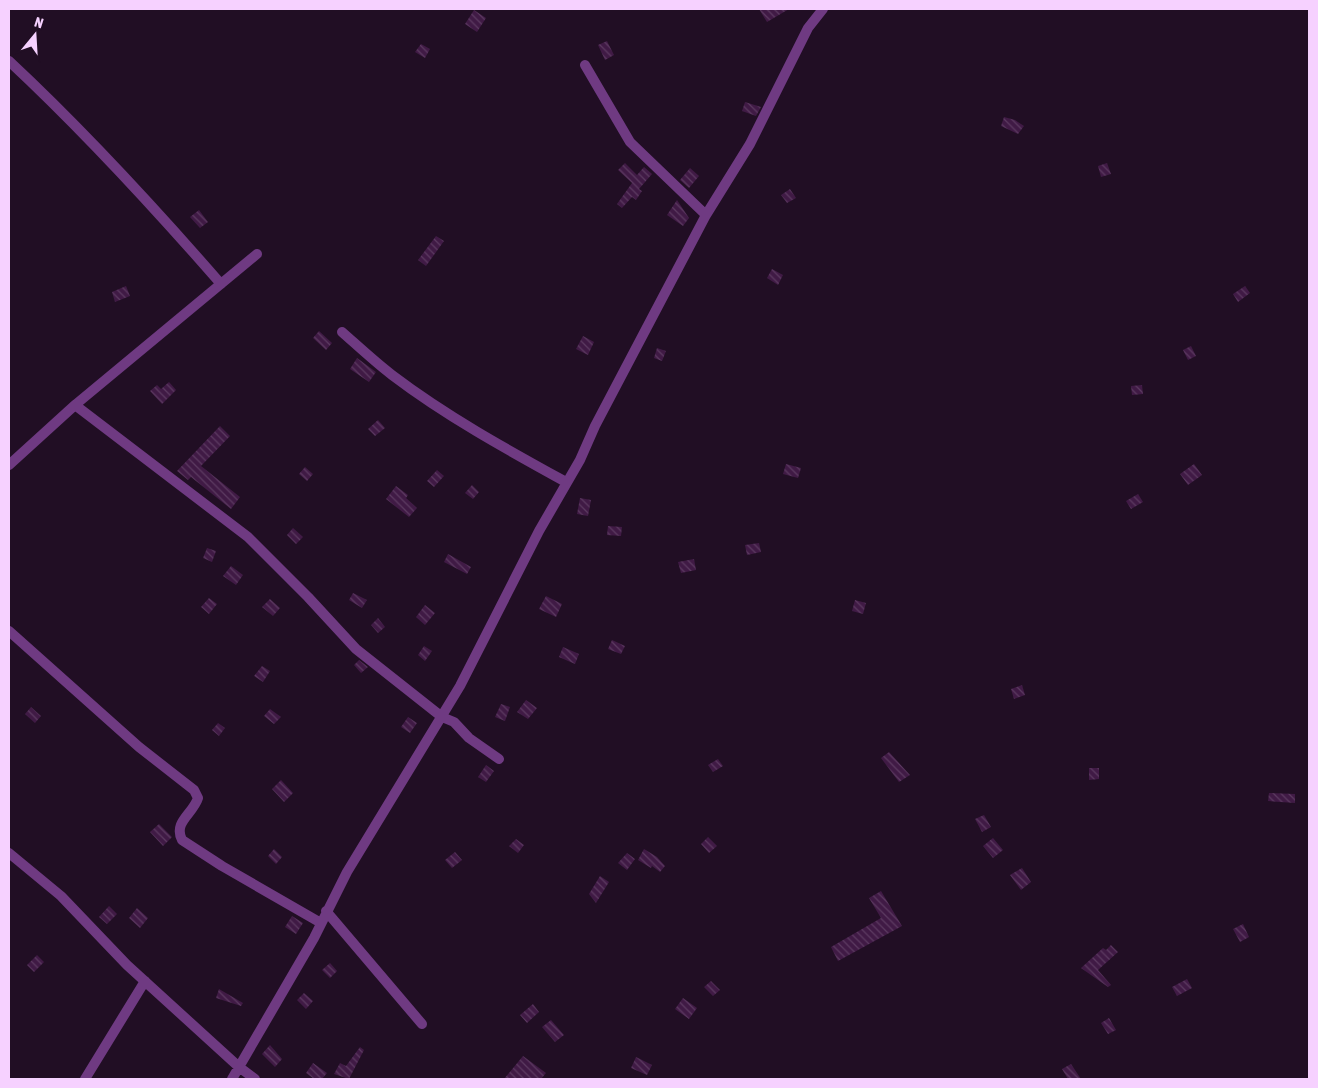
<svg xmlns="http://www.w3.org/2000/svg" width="1318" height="1088" viewBox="0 0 1318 1088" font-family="'Asap Condensed',sans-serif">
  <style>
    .building { fill: url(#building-back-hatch) }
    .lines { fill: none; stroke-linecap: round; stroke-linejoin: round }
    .minor { stroke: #6f3a82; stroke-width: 10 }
  </style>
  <defs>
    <pattern id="building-back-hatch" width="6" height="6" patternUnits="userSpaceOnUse" patternTransform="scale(1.25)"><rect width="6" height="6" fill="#401a45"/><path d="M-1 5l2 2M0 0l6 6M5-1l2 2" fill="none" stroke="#5c3a61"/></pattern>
  </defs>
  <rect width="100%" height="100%" fill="#210e24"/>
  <path class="building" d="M759,9H789L767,22Z
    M474,10L486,18L477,32L465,24Z
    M607,41L614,55L605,60L598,45Z
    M421,44L430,49L425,58L415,52Z
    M745,102L761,107L756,116L742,111Z
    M1004,117L1015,120L1024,126L1018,134L1001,126Z
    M625,163L637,175L644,167L652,174L639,189L642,191L636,200L632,197L622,208L617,204L632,183L618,170Z
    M1107,163L1111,174L1101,177L1098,166Z
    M690,168L699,176L689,188L680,180Z
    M790,189L796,198L787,203L781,195Z
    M677,200L689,218L683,226L667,215Z
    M199,210L208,222L200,228L190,217Z
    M436,236L444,241L426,266L418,260Z
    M772,269L783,275L778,285L767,278Z
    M126,286L130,296L115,302L112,292Z
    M1245,286L1250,293L1238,302L1233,294Z
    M319,331L332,343L326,350L313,338Z
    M583,336L594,342L588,355L576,349Z
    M1191,346L1196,356L1188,360L1183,350Z
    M657,348L666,351L662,361L654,358Z
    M357,358L376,372L369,382L350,369Z
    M169,382L176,390L162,404L150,391L157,385L161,389Z
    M1142,385L1143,394L1132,395L1131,386Z
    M378,420L385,428L375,436L368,429Z
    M220,426L230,436L201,466L240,497L231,509L191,477L188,480L177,471Z
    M786,464L801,468L798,478L783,474Z
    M1194,464L1202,475L1188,485L1180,474Z
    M305,467L313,474L307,481L299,474Z
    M437,470L444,476L434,487L427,481Z
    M472,485L479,492L473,499L465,493Z
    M396,486L408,495L406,498L417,508L409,517L386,499Z
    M1138,494L1143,502L1131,509L1126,501Z
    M580,498L591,500L588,516L577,514Z
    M608,526L622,527L621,536L607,535Z
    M293,528L303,537L296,544L287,535Z
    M759,543L761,552L747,555L745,545Z
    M207,548L216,551L212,562L203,558Z
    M448,554L471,567L467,574L444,562Z
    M694,559L696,570L681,573L678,562Z
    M231,566L243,575L236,585L223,576Z
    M353,593L367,600L362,608L349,600Z
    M546,596L562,604L556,617L539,609Z
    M209,598L217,604L209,614L201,607Z
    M270,599L280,608L273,616L262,607Z
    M855,600L866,603L863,614L852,611Z
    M425,605L435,613L425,625L416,617Z
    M378,618L385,627L378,633L371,625Z
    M612,640L625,646L621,654L608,649Z
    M424,646L432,651L425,661L418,655Z
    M563,647L579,654L575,664L559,657Z
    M359,660L368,667L361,673L354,665Z
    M262,666L270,671L263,682L254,676Z
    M1022,685L1025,695L1014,699L1011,689Z
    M526,700L537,708L528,719L517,712Z
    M501,704L510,707L505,721L495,717Z
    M31,707L41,716L35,723L25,714Z
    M270,709L281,717L274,724L264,716Z
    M408,717L417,723L410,733L401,727Z
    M218,723L225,728L219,736L212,730Z
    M889,752L910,775L899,782L881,758Z
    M718,759L723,766L713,772L708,765Z
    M486,765L494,771L486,782L478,777Z
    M1089,768H1099V779L1089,780Z
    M281,780L293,793L284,802L272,789Z
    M1269,793L1295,794V803L1268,801Z
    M984,815L991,827L982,832L975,819Z
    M159,824L172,837L163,846L150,832Z
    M708,837L717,846L709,853L701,844Z
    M993,838L1003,850L993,858L983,846Z
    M516,839L524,845L518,853L509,846Z
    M274,849L282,857L276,864L268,856Z
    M644,849L657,857L665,866L660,872L652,866L651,868L638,860Z
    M455,852L462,860L452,868L445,860Z
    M627,853L635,859L627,870L618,863Z
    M1022,868L1031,882L1021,890L1010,875Z
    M600,876L609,882L596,903L589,894Z
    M881,891L902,926L838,961L831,947L881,918L869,898Z
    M109,906L117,914L107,924L99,917Z
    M137,908L148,918L140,928L129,918Z
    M292,916L303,923L296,934L285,927Z
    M1243,924L1249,937L1240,942L1233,929Z
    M1111,945L1118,952L1098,970L1111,985L1108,987L1081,968L1103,948L1106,950Z
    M37,955L44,962L34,972L27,965Z
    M330,963L337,971L330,978L322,970Z
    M1187,979L1192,988L1177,996L1172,987Z
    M711,981L720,990L713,996L704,987Z
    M219,989L243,1003L241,1006L216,998Z
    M304,993L313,1001L306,1009L297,1000Z
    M683,998L697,1008L689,1019L675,1009Z
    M533,1004L539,1012L527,1023L520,1015Z
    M1109,1018L1116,1030L1108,1034L1101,1023Z
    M551,1020L564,1035L555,1042L542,1027Z
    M270,1045L282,1059L275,1067L262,1054Z
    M360,1047L364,1050L349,1079L334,1074L340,1063L346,1066Z
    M523,1056L546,1073L541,1079H504Z
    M636,1057L652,1065L647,1075L631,1068Z
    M313,1063L327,1073L322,1079H314L306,1073Z
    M1071,1064L1081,1079H1068L1062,1069Z"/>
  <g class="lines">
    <path class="minor" d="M9,61C84,131 153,206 221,284
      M585,65L630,142L706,215
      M342,332C359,347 375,362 392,375C446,416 506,449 566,482
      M75,405L248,537L308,597L356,649L442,717L454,722L469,738L499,759
      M9,465L75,405L257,254
      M9,631L139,747L194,790L198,798C193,814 173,822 182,840L222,866L321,923
      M9,853L61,896L127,965L239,1067L255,1079
      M326,911L422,1024
      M85,1079L145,981
      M232,1079L314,938L347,872L460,686L539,531L580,460L595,426L706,215L750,144L808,28L823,9"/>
  </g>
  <rect width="1318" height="1088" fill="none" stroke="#f6d1ff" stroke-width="20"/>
  <g transform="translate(35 35) rotate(18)" stroke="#210e24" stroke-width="4" paint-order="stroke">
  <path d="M0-4L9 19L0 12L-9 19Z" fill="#f6d1ff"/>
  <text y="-8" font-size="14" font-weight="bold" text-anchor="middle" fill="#f6d1ff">N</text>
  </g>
</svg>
